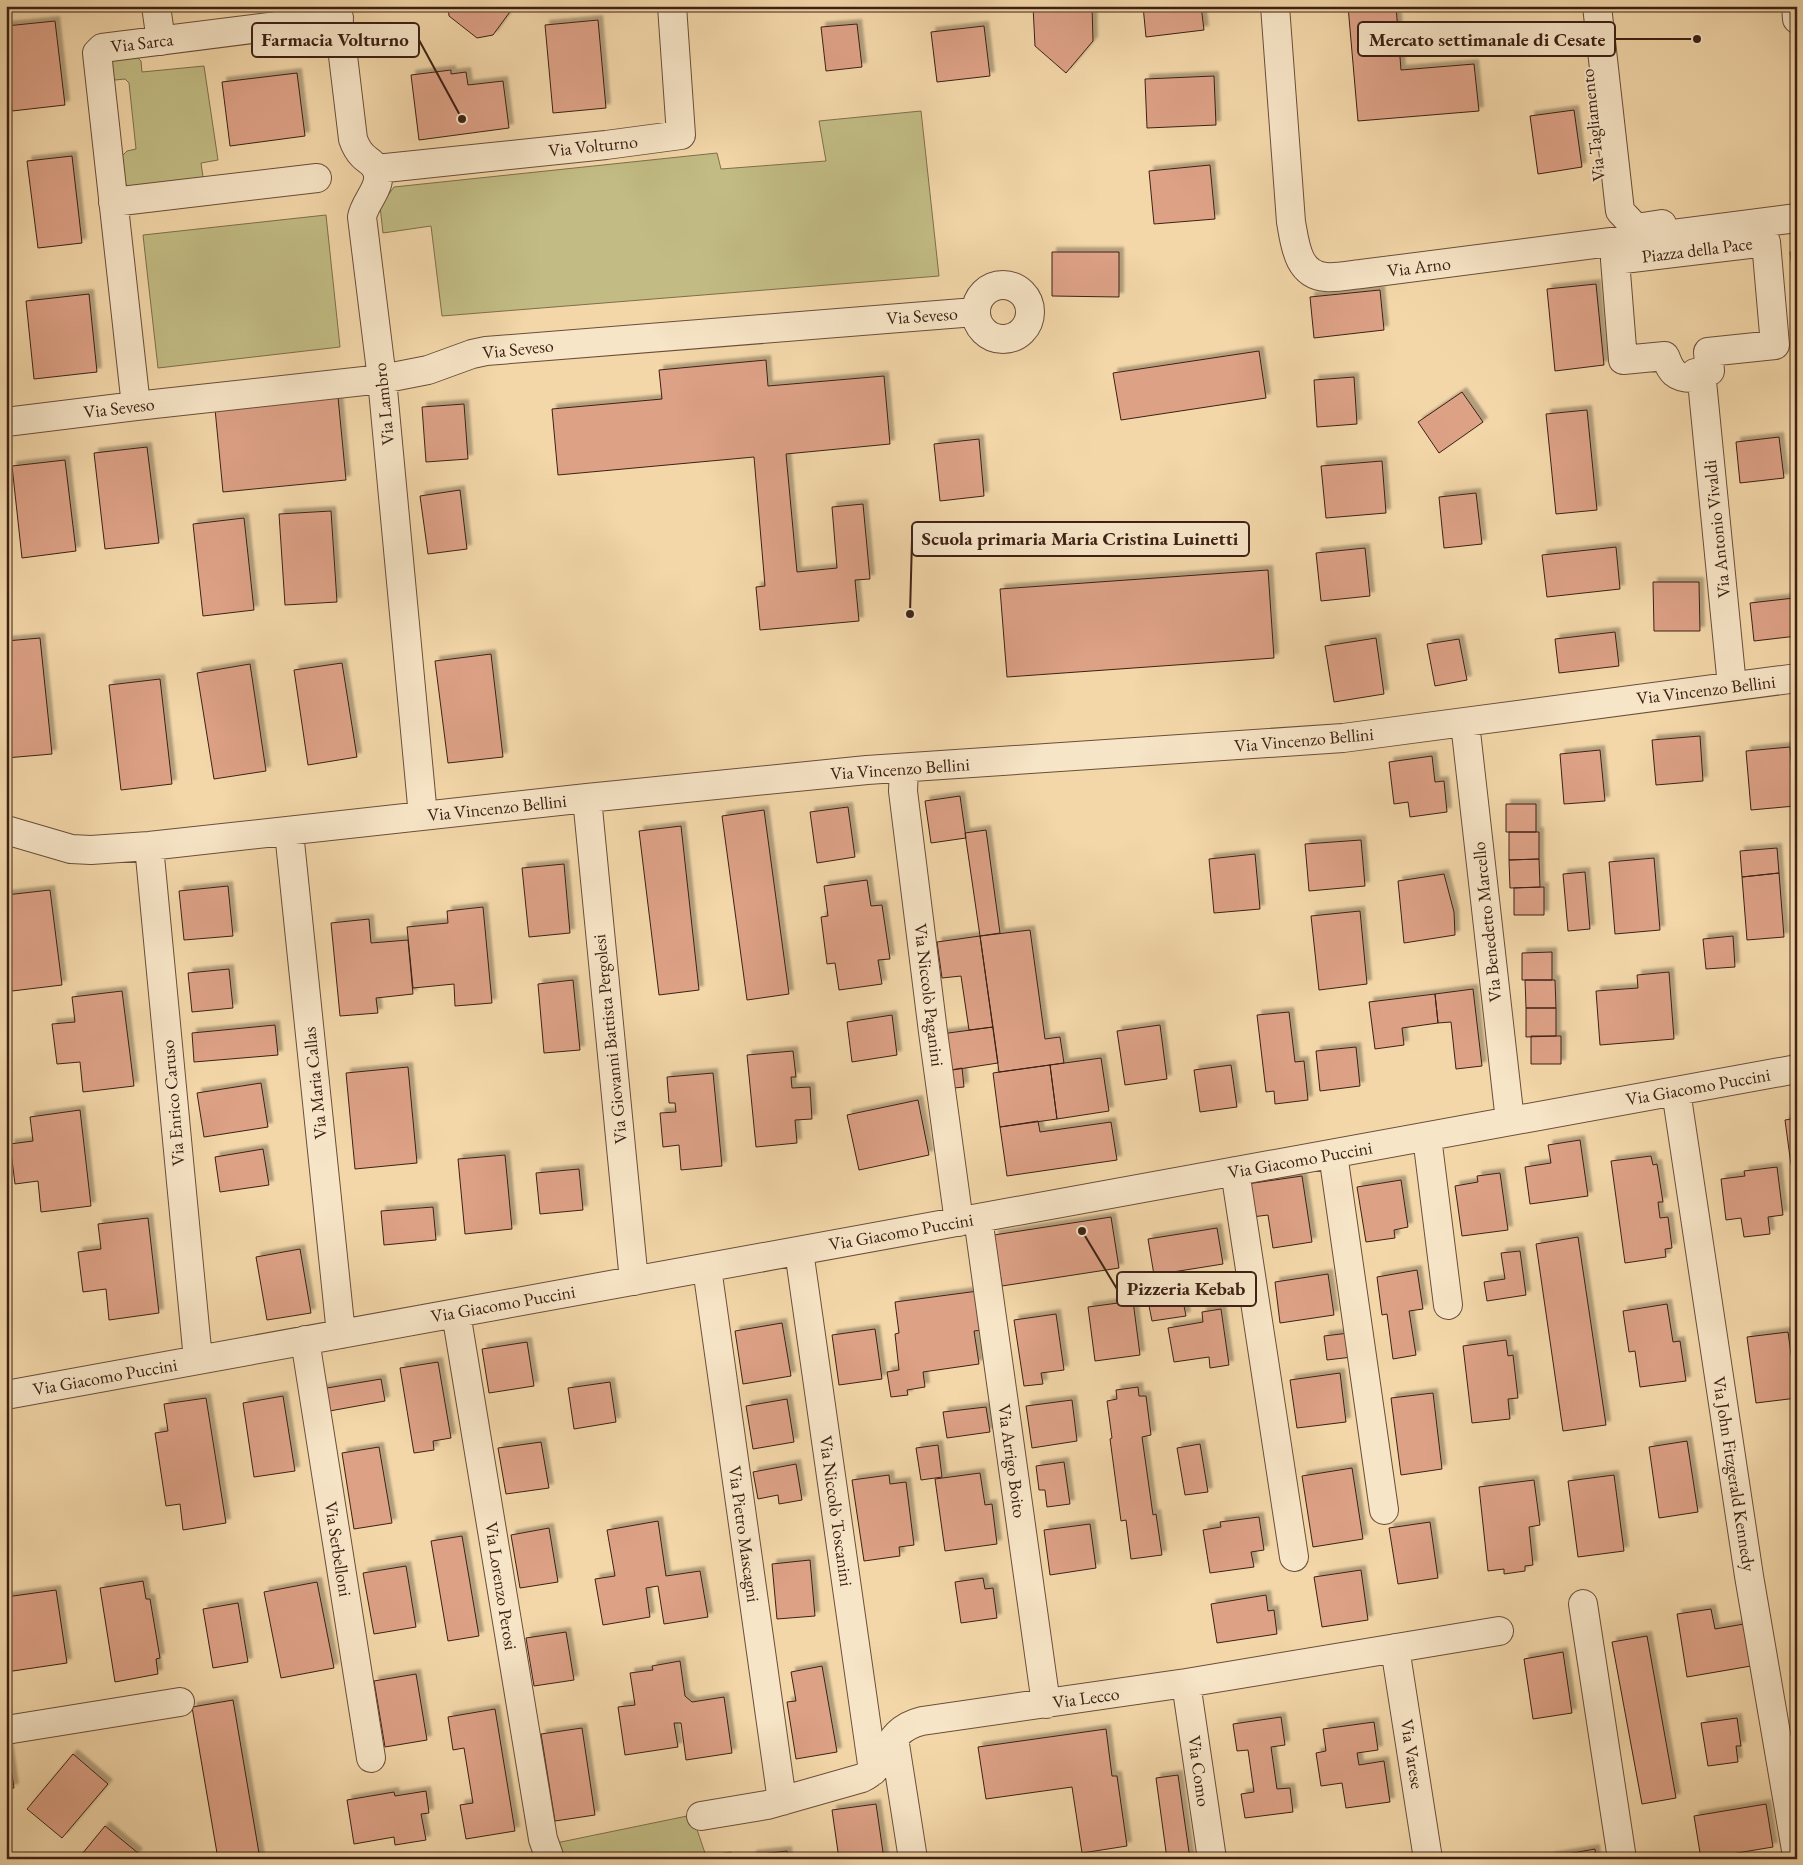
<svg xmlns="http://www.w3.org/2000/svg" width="1803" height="1865" viewBox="0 0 1803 1865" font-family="'EB Garamond',serif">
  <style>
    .green { fill: #c2bc84; stroke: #7f6e4c }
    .building { fill: #dda186; stroke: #3c2115; filter: url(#shadow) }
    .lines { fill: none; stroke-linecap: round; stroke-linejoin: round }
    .minor-casing { stroke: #6a4e3a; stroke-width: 30 }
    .minor { stroke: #f7e5c7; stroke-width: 28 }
    .labels { text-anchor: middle; stroke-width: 4; stroke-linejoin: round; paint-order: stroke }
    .street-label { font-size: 18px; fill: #3c2115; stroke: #f7e5c7 }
    .leader { fill: none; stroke: #3c2115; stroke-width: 2 }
    .callout-dot { fill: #3c2115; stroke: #f7e5c7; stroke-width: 2 }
    .callout { fill: #f7e5c7; stroke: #3c2115; stroke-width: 2 }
    .callout-label { font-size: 19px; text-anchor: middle; font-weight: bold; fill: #3c2115 }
  </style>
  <defs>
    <filter id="shadow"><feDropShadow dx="4.5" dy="-4.5" stdDeviation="1" flood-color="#0004"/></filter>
  </defs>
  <rect width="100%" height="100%" fill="#f3d7a9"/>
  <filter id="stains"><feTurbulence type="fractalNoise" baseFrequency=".004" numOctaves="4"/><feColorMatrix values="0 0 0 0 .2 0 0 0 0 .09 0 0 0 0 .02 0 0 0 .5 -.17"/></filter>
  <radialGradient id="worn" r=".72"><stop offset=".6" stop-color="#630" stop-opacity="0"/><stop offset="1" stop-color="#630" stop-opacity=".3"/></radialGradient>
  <path class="green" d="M135,55L141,61L142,72L204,66L218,160L201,163L203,177L174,184L128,186L123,181L120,158L127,151L136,149L129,83L125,79L115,80L110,73L109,63L115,57Z
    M921,111L939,276L442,316L431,226L383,233L380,206L394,187L717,153L721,169L826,161L819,121Z
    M326,215L340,347L158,368L143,235Z
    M692,1815L706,1856L731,1852L732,1859H561L556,1843Z"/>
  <path class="building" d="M448,6H511L512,9L493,35L477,38L449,16Z
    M1033,6H1092L1093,41L1066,73L1035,46Z
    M1143,6H1201L1204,30L1146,37Z
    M1348,6H1396L1401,70L1474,64L1479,111L1358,121Z
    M598,20L606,108L553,113L545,25Z
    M55,21L65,105L12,111L6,58V26Z
    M857,24L862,67L826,71L821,27Z
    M984,26L990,76L937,82L931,32Z
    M451,70V74L466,72L468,85L503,81L509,128L419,140L411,75Z
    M297,73L305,136L230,146L222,82Z
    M1214,76L1216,125L1147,128L1145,79Z
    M1574,110L1582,167L1538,174L1530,116Z
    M72,156L82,243L38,248L27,161Z
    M1210,165L1215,219L1154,224L1149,171Z
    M1797,251V301L1796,302L1790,252Z
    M1052,252H1119V297L1052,296Z
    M1596,284L1604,365L1555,371L1547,289Z
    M1380,290L1384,330L1314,338L1310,297Z
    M89,294L97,372L34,379L26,301Z
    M1259,351L1266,398L1121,420L1113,373Z
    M766,360L768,386L884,376L890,444L786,454L797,572L837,568L832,507L863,504L870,579L855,580L859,621L760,630L756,587L765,586L754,457L558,475L552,409L662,399L659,370Z
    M1354,377L1357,424L1317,427L1314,380Z
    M1462,392L1483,422L1439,453L1418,422Z
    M338,397L346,480L223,492L215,409Z
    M464,404L468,459L426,462L422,407Z
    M1587,410L1597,510L1556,514L1546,414Z
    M1779,437L1784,478L1740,483L1736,442Z
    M979,439L984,496L940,501L934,444Z
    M147,447L159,543L105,549L94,453Z
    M65,460L76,551L22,558L12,466Z
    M1382,461L1386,513L1326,518L1321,466Z
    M460,490L467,549L428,554L420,496Z
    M1476,493L1482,544L1444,548L1439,497Z
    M331,511L337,602L285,605L279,514Z
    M244,518L254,610L203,616L193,524Z
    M1616,547L1620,589L1547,597L1542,555Z
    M1365,548L1370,596L1321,601L1316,553Z
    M1268,570L1274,658L1007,677L1000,589Z
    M1653,582H1699L1700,631H1654Z
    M1794,598L1797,636L1754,641L1750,603Z
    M1615,632L1619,666L1559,673L1555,639Z
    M40,638L52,754L6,758V641Z
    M1376,638L1384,694L1334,702L1325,646Z
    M1459,639L1467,680L1435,686L1427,644Z
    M491,654L503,757L448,763L435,661Z
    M342,663L357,757L308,765L294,670Z
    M250,664L266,771L214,779L197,673Z
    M160,679L172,784L121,790L109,685Z
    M1700,736L1703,781L1656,785L1652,740Z
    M1790,747L1795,806L1751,810L1746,751Z
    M1600,750L1605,801L1564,804L1560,754Z
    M1432,756L1435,782L1444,781L1447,812L1410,817L1408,802L1394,804L1389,762Z
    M960,796L966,838L931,843L925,801Z
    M1506,804H1536V832H1506Z
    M848,807L855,857L817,863L810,812Z
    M764,810L789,994L747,1000L722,816Z
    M681,826L699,990L659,995L639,831Z
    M986,830L1000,933L980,936L965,833Z
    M1509,832H1539V859L1509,860Z
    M1361,840L1365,886L1309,891L1305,844Z
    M1777,848L1779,873L1742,877L1740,851Z
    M1255,854L1260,909L1214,913L1209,859Z
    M1654,858L1660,930L1615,934L1609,862Z
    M1539,859L1540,887L1510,888L1509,860Z
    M564,864L570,933L529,937L522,868Z
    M1585,872L1590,929L1568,931L1563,874Z
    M1779,873L1784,937L1747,940L1742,877Z
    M1444,874L1454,912L1455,935L1404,943L1398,881Z
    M867,880L871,906L882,905L890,959L878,960L882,984L839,990L835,963L827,964L821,917L828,916L824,886Z
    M228,886L233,936L184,940L179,891Z
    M1544,887V915H1514V888Z
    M50,890L62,985L12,991L8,960L6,961V895Z
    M483,907L492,1003L455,1006L454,984L413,988L407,927L448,923L447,911Z
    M1360,911L1367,984L1319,990L1311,916Z
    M369,919L371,943L408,940L413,994L376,998L378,1013L340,1016L331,923Z
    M1030,930L1045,1039L1060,1037L1064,1063L999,1072L980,936Z
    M980,936L993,1027L969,1030L961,976L942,978L937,942Z
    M1733,936L1735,967L1706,969L1703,939Z
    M1552,952V980H1522V953Z
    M229,969L233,1008L192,1012L188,973Z
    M1669,972L1674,1039L1600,1045L1596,991L1638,988L1637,975Z
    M573,980L580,1050L544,1053L538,984Z
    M1525,980H1555L1556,1008H1526Z
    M1473,989L1482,1066L1456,1069L1451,1022L1438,1023L1435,994Z
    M122,991L134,1086L83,1092L80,1062L57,1064L52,1024L75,1022L72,997Z
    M1435,994L1438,1023L1402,1028L1404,1045L1375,1049L1369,1002Z
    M1526,1008H1556V1036L1526,1037Z
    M1289,1012L1295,1062L1304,1061L1308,1100L1275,1104L1274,1091L1266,1092L1257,1015Z
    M892,1015L897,1055L852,1062L847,1022Z
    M275,1025L278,1055L194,1062L192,1033Z
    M1160,1025L1167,1079L1125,1085L1117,1031Z
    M993,1027L998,1063L946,1071L941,1034Z
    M1531,1036H1561V1064H1531Z
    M1356,1047L1360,1086L1320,1091L1316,1051Z
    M793,1051L796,1077H791L792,1088L810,1087L812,1119L795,1120L797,1143L756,1147L747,1055Z
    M1101,1058L1109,1111L1057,1119L1050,1065Z
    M1050,1065L1057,1119L1000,1127L993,1073Z
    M1231,1065L1237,1107L1200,1112L1194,1070Z
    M408,1067L417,1163L355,1169L346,1073Z
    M962,1068L964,1087L954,1088L951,1070Z
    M713,1073L722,1166L681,1170L679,1145L663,1147L660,1113L676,1112L675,1103H669L667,1077Z
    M261,1083L268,1127L204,1137L197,1093Z
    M918,1100L929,1155L859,1170L847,1115Z
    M80,1110L91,1206L41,1212L38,1181L15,1184L10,1144L33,1141L30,1117Z
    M1797,1118V1164L1791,1165L1785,1120Z
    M1038,1121L1040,1132L1111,1122L1117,1160L1007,1176L1000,1127Z
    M1580,1140L1588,1196L1530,1204L1525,1167L1551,1163L1548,1145Z
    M263,1149L269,1185L220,1192L215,1157Z
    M505,1155L512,1229L465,1234L458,1159Z
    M1651,1156L1653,1165L1657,1164L1663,1202H1658L1660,1218L1668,1217L1672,1248L1665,1249L1666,1257L1625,1263L1611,1161Z
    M1777,1167L1783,1215L1768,1217L1770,1234L1744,1237L1741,1218L1726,1220L1721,1179L1745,1176L1744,1171Z
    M579,1169L583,1210L540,1214L536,1173Z
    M1500,1173L1508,1230L1462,1236L1455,1186L1478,1182L1477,1176Z
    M1302,1176L1312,1242L1273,1248L1268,1215L1252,1217L1247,1184Z
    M1401,1180L1408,1227L1394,1230L1395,1238L1366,1242L1357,1187Z
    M433,1207L436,1240L384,1245L381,1211Z
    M1111,1217L1119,1268L1002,1286L994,1235Z
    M148,1218L159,1313L109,1320L106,1289L83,1292L78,1252L101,1249L98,1224Z
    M1217,1228L1223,1264L1154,1275L1148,1239Z
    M1578,1237L1606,1425L1563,1431L1536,1244Z
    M300,1249L311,1313L267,1320L256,1257Z
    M1520,1251L1526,1295L1487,1301L1484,1282L1505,1279L1501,1253Z
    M1417,1270L1423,1309L1409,1311L1416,1355L1393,1359L1387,1314L1382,1315L1377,1277Z
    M1328,1274L1334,1315L1280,1323L1275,1282Z
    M978,1291L983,1330L974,1331L979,1364L923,1372L925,1387L907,1390L908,1395L891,1397L887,1372L899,1370L895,1334L899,1333L895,1302Z
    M1133,1301L1140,1355L1095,1361L1088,1307Z
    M1183,1301L1186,1316L1152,1321L1149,1306Z
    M1667,1304L1673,1342L1680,1341L1686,1381L1640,1387L1635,1351L1629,1352L1623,1311Z
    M1221,1309L1229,1365L1210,1368L1209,1357L1174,1362L1168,1328L1203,1322L1202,1312Z
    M1056,1314L1064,1370L1041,1373L1043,1384L1024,1386L1014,1320Z
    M782,1323L791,1376L743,1384L735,1331Z
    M875,1329L882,1379L839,1385L832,1335Z
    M1788,1332L1797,1398L1756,1403L1747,1337Z
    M1349,1333L1352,1357L1327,1360L1324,1336Z
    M1506,1340L1508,1356L1513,1355L1518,1398L1508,1399L1510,1419L1472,1423L1463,1346Z
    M527,1342L534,1386L489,1393L482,1349Z
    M438,1362L451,1438L433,1441L434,1450L414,1453L400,1368Z
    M1340,1373L1346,1422L1297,1428L1290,1380Z
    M381,1379L385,1401L324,1412L321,1389Z
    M610,1382L616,1422L574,1429L568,1388Z
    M1138,1387L1139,1396H1146L1151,1435L1142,1437L1153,1515L1156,1514L1162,1555L1131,1559L1126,1520L1121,1521L1110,1439L1112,1438L1107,1401L1117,1399L1116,1390Z
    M1433,1393L1442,1469L1401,1475L1391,1398Z
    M283,1396L295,1471L254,1477L243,1403Z
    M206,1398L226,1523L183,1530L180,1504L166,1506L155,1433L168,1431L164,1404Z
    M787,1399L794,1442L753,1449L746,1406Z
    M1072,1400L1077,1441L1032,1448L1026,1406Z
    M986,1407L990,1432L947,1438L943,1412Z
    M1687,1441L1698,1512L1659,1518L1649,1447Z
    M541,1442L549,1488L506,1494L498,1448Z
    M1200,1444L1208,1492L1185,1495L1177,1448Z
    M938,1445L942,1477L921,1480L916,1448Z
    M379,1447L392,1523L354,1529L342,1453Z
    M1064,1462L1070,1504L1047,1507L1045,1490H1039L1036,1466Z
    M796,1464L802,1500L779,1504L778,1495L758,1499L753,1472Z
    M1352,1468L1363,1539L1313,1547L1302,1476Z
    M980,1473L985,1505L992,1504L997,1544L945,1551L935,1479Z
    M889,1475L890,1484L906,1482L914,1545L899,1547L900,1556L864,1561L852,1480Z
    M1614,1475L1624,1551L1578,1557L1568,1481Z
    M1534,1480L1540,1525L1529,1527L1533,1565L1525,1566V1571L1504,1574V1569L1488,1571L1479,1487Z
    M1259,1517L1264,1550L1251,1552L1254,1567L1210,1573L1203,1530L1221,1527L1220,1522Z
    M658,1521L666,1576L700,1571L708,1617L664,1624L658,1586L646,1588L650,1617L603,1625L595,1579L615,1576L607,1530Z
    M1430,1522L1438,1578L1398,1584L1389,1528Z
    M1090,1524L1096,1568L1050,1575L1044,1530Z
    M549,1528L558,1582L520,1588L511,1535Z
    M462,1536L479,1636L448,1641L431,1541Z
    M810,1560L815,1616L777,1619L772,1564Z
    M406,1566L416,1627L374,1634L363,1573Z
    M1361,1570L1368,1620L1322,1627L1314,1577Z
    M983,1578L985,1589L993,1588L997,1618L961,1623L955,1582Z
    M143,1581L146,1599H150L160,1658L156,1659L158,1674L115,1682L100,1588Z
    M317,1582L334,1668L281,1678L264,1592Z
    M56,1590L67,1663L6,1672V1597Z
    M1266,1595L1268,1611L1274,1610L1277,1634L1217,1643L1211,1604Z
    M238,1603L248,1662L213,1668L203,1609Z
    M1711,1609L1715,1629L1744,1624L1751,1666L1687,1677L1677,1614Z
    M566,1632L574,1680L534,1686L526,1638Z
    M1647,1636L1676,1798L1642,1804L1612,1642Z
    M1563,1652L1572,1713L1533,1719L1524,1659Z
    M680,1661L685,1696L692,1702L724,1697L732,1753L686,1760L681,1723H674L678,1747L625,1755L618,1707L635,1705L630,1673L653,1670L652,1666Z
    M822,1666L837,1752L796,1759L787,1702L796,1701L791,1672Z
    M416,1674L427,1740L385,1747L374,1681Z
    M1797,1676V1712L1791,1677Z
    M233,1700L260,1859H218L192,1707Z
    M495,1709L515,1831L466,1839L460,1805L473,1803L464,1748L453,1750L448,1717Z
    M1281,1717L1285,1745L1271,1747L1277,1789L1290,1788L1293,1812L1245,1818L1241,1794L1254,1792L1248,1750L1237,1751L1233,1724Z
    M1737,1718L1741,1746H1736L1738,1762L1708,1766L1701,1723Z
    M1374,1722L1378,1750L1357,1753L1359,1765L1384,1761L1390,1802L1346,1808L1342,1783L1321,1786L1316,1753L1326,1751L1323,1729Z
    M582,1728L595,1815L555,1821L541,1734Z
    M1106,1729L1112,1776H1117L1127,1846L1082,1853L1072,1787L986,1799L978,1747Z
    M8,1747L14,1788L6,1789V1748Z
    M73,1754L108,1784L62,1838L27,1809Z
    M1178,1775L1190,1859H1167L1156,1778Z
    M426,1791L429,1813L421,1814L426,1840L395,1845L394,1837L354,1844L347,1800L394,1792L395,1796Z
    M876,1804L884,1859H839L832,1810Z
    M1766,1804L1773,1847L1701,1859L1694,1816Z
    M105,1826L138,1853L133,1859H78Z
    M1595,1849L1596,1859H1550V1857Z
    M787,1851L788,1859H752V1855Z"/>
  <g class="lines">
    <defs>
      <path id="minor" d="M156,6L161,41
        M337,6L353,139C355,145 358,151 363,156C367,160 372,162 375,167C386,184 365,200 362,217L382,379L423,816
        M1275,6L1291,222C1295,243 1297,275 1326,277C1337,278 1350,275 1361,274L1797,218
        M1597,6L1620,211L1636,228L1662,224
        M1796,6L1797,19
        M376,169L606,145L681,135L672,6
        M113,202L317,178
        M1766,242L1775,345L1708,352L1710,371L1695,373L1693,378C1675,378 1671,372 1665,356L1623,360L1615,260Z
        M976 312a27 27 0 1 1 54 0a27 27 0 1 1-54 0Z
        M1701,371L1732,686
        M136,406L97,53L102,48L339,18
        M6,422L136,406L382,379L428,370L472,354L486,351L975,312
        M1465,723L1510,1121
        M904,768L903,791L933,1032L959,1222
        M587,798L634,1281
        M6,830L71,849L91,850L149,846L587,798L867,770L1343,738L1797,678
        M289,832L341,1334
        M149,846L198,1360
        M1676,1091L1749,1576L1797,1856
        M1427,1137L1448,1305
        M1333,1154L1384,1510
        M1235,1171L1294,1557
        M978,1218L1046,1704
        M799,1251L873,1771
        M707,1268L782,1801
        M456,1313L543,1839L550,1859
        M305,1340L371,1758
        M6,1395L1797,1069
        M1583,1604L1622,1859
        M1395,1648L1428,1859
        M1186,1683L1212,1859
        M6,1730L180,1702
        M894,1738L913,1859
        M701,1816L767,1805L862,1778C892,1764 881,1731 922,1721L1186,1683L1499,1631"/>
    </defs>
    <use href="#minor" class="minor-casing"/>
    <use href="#minor" class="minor"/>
  </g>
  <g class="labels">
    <g class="street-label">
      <text transform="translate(142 43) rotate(-7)" y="6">Via Sarca</text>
      <text transform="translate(1593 125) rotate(-96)" y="6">Via Tagliamento</text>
      <text transform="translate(593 146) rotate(-6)" y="6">Via Volturno</text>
      <text transform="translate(1697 250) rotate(-7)" y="6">Piazza della Pace</text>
      <text transform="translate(1419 267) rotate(-7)" y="6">Via Arno</text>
      <text transform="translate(922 316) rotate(-4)" y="6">Via Seveso</text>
      <text transform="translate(518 349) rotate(-6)" y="6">Via Seveso</text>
      <text transform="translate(384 404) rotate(-96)" y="6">Via Lambro</text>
      <text transform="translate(119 408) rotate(-7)" y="6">Via Seveso</text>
      <text transform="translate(1717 529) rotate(-96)" y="6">Via Antonio Vivaldi</text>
      <text transform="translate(1706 690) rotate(-7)" y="6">Via Vincenzo Bellini</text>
      <text transform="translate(1304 740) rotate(-5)" y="6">Via Vincenzo Bellini</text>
      <text transform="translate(900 769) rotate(-4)" y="6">Via Vincenzo Bellini</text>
      <text transform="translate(497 808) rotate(-6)" y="6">Via Vincenzo Bellini</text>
      <text transform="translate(1487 922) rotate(-96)" y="6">Via Benedetto Marcello</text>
      <text transform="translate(929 995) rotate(83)" y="6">Via Niccolò Paganini</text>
      <text transform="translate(610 1039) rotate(-96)" y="6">Via Giovanni Battista Pergolesi</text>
      <text transform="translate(315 1083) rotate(-96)" y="6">Via Maria Callas</text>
      <text transform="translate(1698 1087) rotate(-10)" y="6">Via Giacomo Puccini</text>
      <text transform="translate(173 1103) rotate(-95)" y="6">Via Enrico Caruso</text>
      <text transform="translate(1300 1160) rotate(-10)" y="6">Via Giacomo Puccini</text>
      <text transform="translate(901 1232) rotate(-10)" y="6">Via Giacomo Puccini</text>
      <text transform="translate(503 1304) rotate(-10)" y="6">Via Giacomo Puccini</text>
      <text transform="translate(105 1377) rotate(-10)" y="6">Via Giacomo Puccini</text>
      <text transform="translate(1012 1461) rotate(82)" y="6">Via Arrigo Boito</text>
      <text transform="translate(1734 1474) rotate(81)" y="6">Via John Fitzgerald Kennedy</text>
      <text transform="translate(836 1511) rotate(82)" y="6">Via Niccolò Toscanini</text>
      <text transform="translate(744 1534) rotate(82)" y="6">Via Pietro Mascagni</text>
      <text transform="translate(338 1549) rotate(81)" y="6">Via Serbelloni</text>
      <text transform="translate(501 1586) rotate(81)" y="6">Via Lorenzo Perosi</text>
      <text transform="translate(1086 1698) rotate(-8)" y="6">Via Lecco</text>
      <text transform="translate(1412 1754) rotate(81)" y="6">Via Varese</text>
      <text transform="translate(1199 1771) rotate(82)" y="6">Via Como</text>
    </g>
  </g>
  <path class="leader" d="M1697 39L1615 39M462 119L419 40M910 614L912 539M1082 1231L1117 1289"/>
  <g class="callout-dot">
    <circle cx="1697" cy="39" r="5"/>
    <circle cx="462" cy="119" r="5"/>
    <circle cx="910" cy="614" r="5"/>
    <circle cx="1082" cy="1231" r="5"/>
  </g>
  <g class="callout">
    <rect x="1358" y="22" width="257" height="34" rx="5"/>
    <rect x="252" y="23" width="167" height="34" rx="5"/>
    <rect x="912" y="522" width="337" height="34" rx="5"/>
    <rect x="1117" y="1272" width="139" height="34" rx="5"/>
  </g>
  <g class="callout-label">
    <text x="1487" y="46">Mercato settimanale di Cesate</text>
    <text x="335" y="46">Farmacia Volturno</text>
    <text x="1080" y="545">Scuola primaria Maria Cristina Luinetti</text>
    <text x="1186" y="1295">Pizzeria Kebab</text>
  </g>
  <rect width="1803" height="1865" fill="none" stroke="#f3d7a9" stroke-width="25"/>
  <rect x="8" y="8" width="1788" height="1850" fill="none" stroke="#3c2115" stroke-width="2.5"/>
  <rect x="12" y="12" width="1778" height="1840" fill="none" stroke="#3c2115"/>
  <rect width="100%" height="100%" filter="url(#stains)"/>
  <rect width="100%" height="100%" fill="url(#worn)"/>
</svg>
